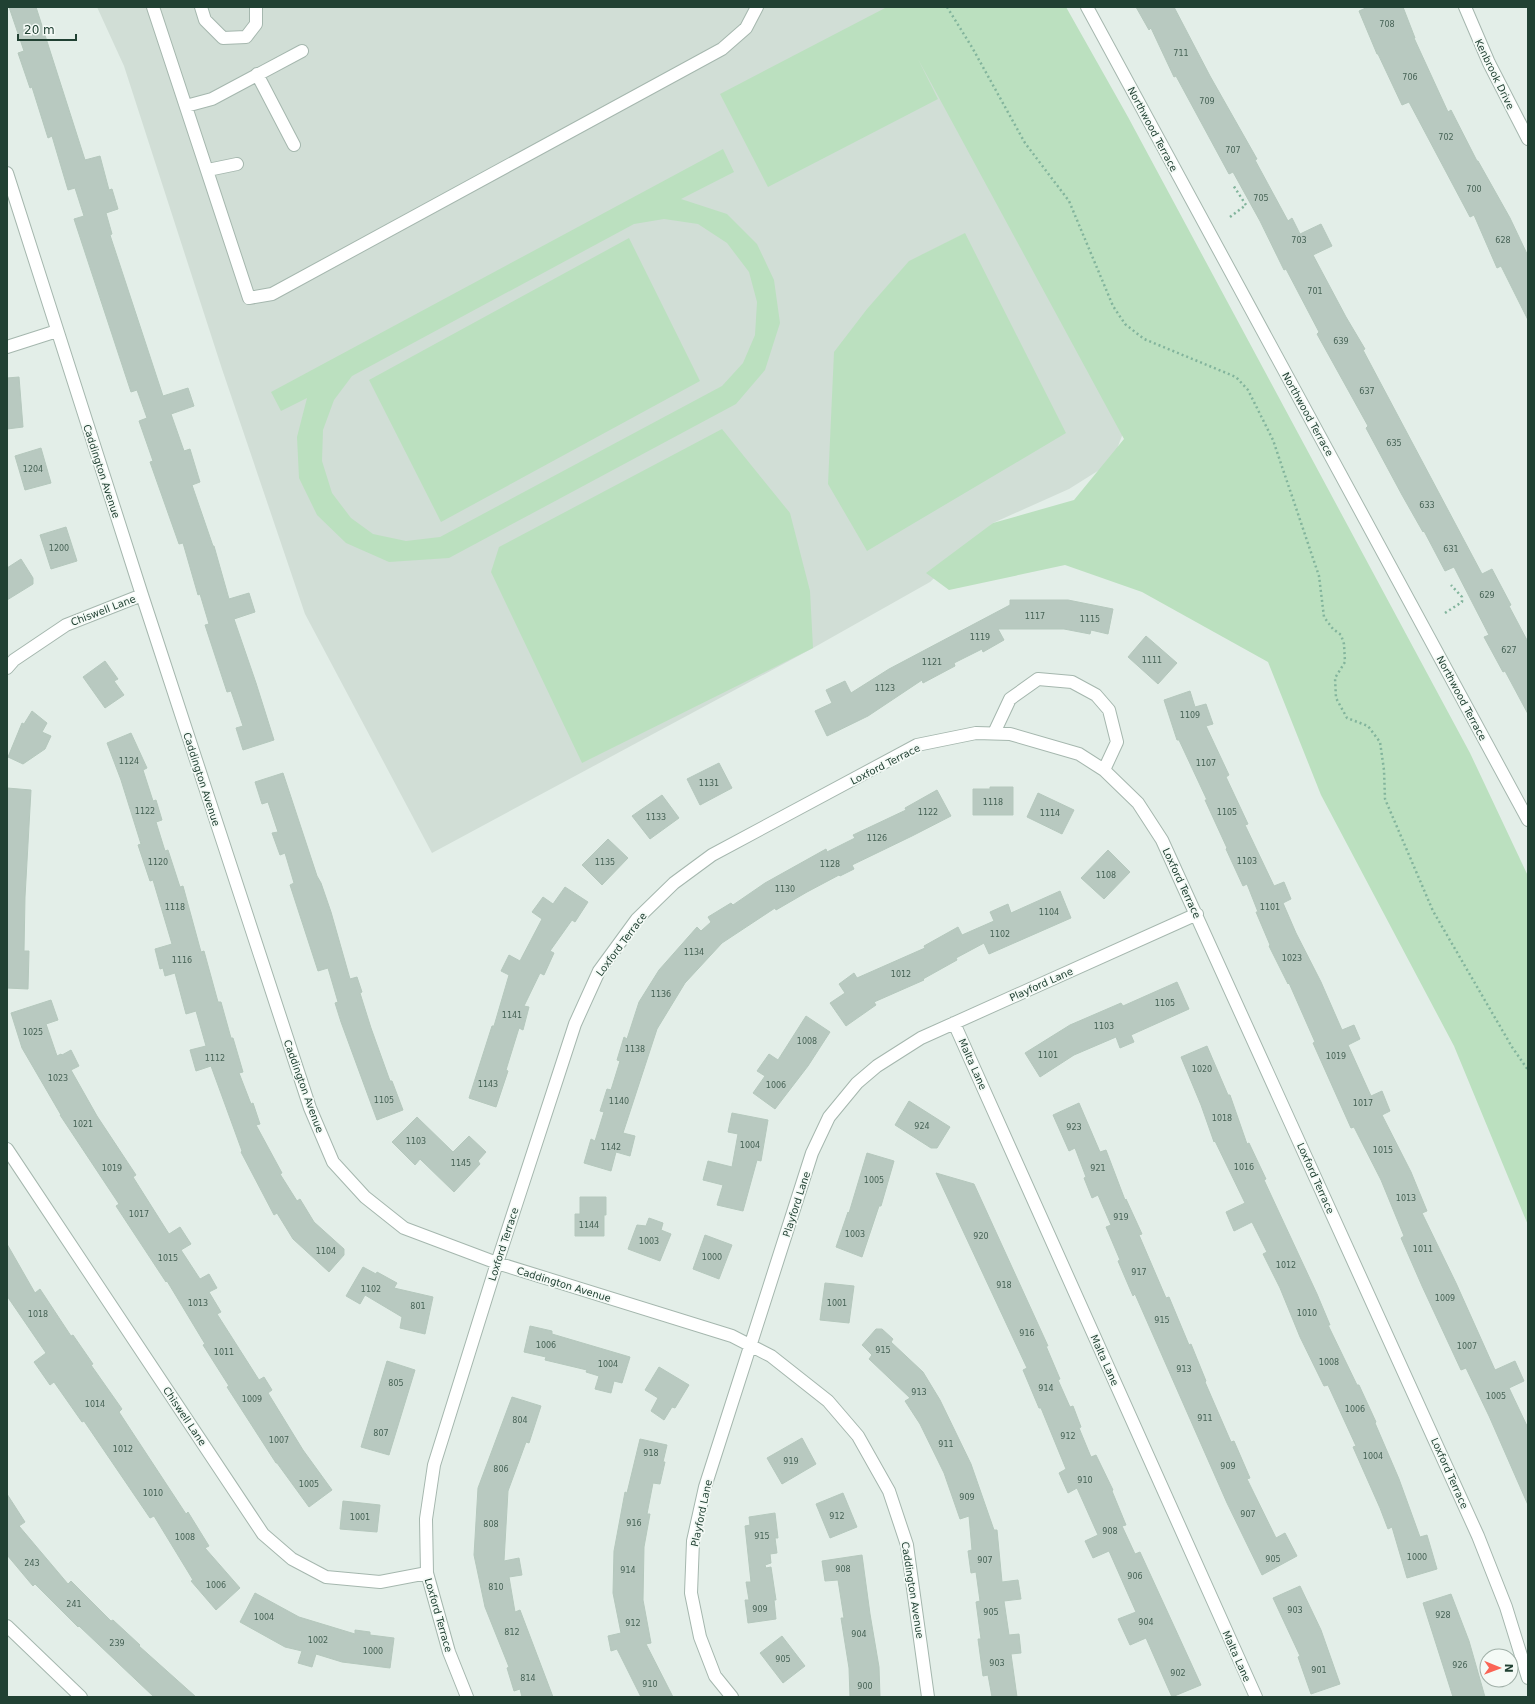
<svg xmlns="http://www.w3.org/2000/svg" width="1535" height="1704" viewBox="0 0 1535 1704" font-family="'DejaVu Sans',sans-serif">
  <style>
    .built { fill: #d1ded6 }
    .green { fill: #bbe0bf; fill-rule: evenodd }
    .building { fill: #b8c9c0; stroke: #b5c8bd }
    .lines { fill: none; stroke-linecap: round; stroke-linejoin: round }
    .minor-casing { stroke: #a5b7ae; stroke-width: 14 }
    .path { stroke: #82b49c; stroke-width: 2.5; stroke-dasharray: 2 3; stroke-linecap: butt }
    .minor { stroke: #fff; stroke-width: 12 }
    .labels { text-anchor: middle; stroke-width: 3.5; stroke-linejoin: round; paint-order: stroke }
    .number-label { font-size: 8px; fill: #476356 }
    .street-label { font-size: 10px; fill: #214133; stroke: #f4faf6 }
  </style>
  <rect width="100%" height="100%" fill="#e3eee8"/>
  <path class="built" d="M97,7H899L1125,428L1112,462L1069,489L993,523L930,582L813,648L432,853L305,614L222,369L124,66Z"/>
  <path class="green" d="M887,7H1066L1128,117L1470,753L1528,876V1225L1454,1046L1321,795L1268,662L1142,592L1065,565L949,590L926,573L993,523L1074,500L1124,439L918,59L938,99L768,187L720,94Z
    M723,149L734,172L681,199L727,214L757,244L774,280L780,323L765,370L736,404L449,558L389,562L346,543L317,515L299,478L297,437L307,398L281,411L271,392ZM664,219L698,224L727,243L749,272L757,302L755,335L743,363L722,386L440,537L406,541L373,534L351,518L332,493L322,461L323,430L334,400L352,376L634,224Z
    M965,233L1066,433L867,551L828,484L834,352L867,309L909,261Z
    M629,238L700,381L441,522L369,380Z
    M722,429L790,513L810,591L813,648L582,763L491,572L499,547Z"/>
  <path class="building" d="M9,7H36L85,160L100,156L109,190L112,189L118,209L106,213L112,234L110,235L163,396L188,388L194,406L171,414L184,451L190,449L200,482L192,485L213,546H214L229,599L249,593L255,612L234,619L256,683L274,740L243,750L236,728L243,726L231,691L227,692L205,625L209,624L200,594L198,595L183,543L179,544L150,462L153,461L139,421L147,418L137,390L131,392L74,219L84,216L75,188L68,190L52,136L48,138L32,87L30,88L18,53L24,51Z
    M1136,7H1174L1210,76L1257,159L1255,160L1288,221L1292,218L1300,234L1321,224L1332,246L1313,255L1346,317L1365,349L1363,350L1482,574L1492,569L1511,605L1509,606L1528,642V714L1505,671L1503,672L1484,637L1489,635L1454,567L1445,571L1424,531L1423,532L1402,495L1366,428L1368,426L1317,334L1319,332L1286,269L1284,270L1260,221L1233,172L1229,174L1176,76L1174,77L1151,28L1149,30Z
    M1368,7H1403L1415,38H1414L1448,112L1451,110L1477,161H1478L1510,218L1528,256V320L1501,266L1497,268L1474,215L1470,217L1409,102L1402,105L1378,54H1377L1359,11Z
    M19,377L23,427L7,429V378Z
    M41,448L51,483L25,490L15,456Z
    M66,527L77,561L51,569L40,535Z
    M21,559L33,578V584L7,600V568Z
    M1010,600H1068L1113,609L1108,634L1091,630L1090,634L1064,629H998L1004,640L983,652L982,649L954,663L955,666L923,683L922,680L868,716L827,736L815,711L832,703L826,690L845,681L851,693L889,669L1010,605Z
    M1146,636L1177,663L1158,684L1128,657Z
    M105,661L118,679L114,681L124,695L105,708L83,677Z
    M1190,691L1195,707L1206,704L1213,724L1206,726L1229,775L1226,777L1248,824L1245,825L1274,886L1284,882L1291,899L1283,903L1296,933L1321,982L1342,1030L1354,1025L1360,1039L1348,1045L1371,1096L1382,1091L1390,1111L1382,1115L1411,1172L1427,1211L1422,1213L1456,1283L1495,1370L1515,1361L1524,1381L1509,1388L1528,1428V1505L1489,1416L1466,1368L1461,1370L1422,1286L1401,1238L1404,1236L1381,1180L1354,1127L1351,1128L1313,1043L1315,1042L1289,983L1288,984L1269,946L1270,945L1256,912H1258L1247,884L1243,886L1226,849L1227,848L1205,800H1207L1179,740H1177L1164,700Z
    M32,711L47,723L42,732L51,736L45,749L23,764L8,757L22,723L24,724Z
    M131,733L147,768L143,770L153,801L156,800L162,820L156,822L165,851L168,850L180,887L183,886L201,952L204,951L218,1002H221L231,1038H233L243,1072L239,1073L251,1104L253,1103L260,1124L256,1125L282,1173L280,1174L297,1201L300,1199L314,1222L344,1249V1255L329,1272L293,1239L277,1213L274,1215L241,1152L242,1151L211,1066L196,1071L190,1050L206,1046L196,1011L186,1014L175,973L165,976L163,968L160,969L155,949L172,944L153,880L150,881L138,845L141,844L121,780L107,743Z
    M719,763L732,788L700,805L687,779Z
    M283,773L317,876L321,883L331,912L350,979L357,977L362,992L360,993L371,1028L390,1081H392L403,1110L377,1120L341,1022L335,1003L338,1002L328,968L318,971L290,885L294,883L285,853L280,855L272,833L278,832L268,802L262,804L255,782Z
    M990,787H1013V815H973V789H990Z
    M7,788L31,790L25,897L24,951H29L28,989L7,988Z
    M937,790L951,816L912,836L852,865L854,869L840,876L839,875L807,892L776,910L775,908L722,943L685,983L657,1029L623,1133L635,1136L630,1156L616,1152L611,1171L584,1163L591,1139L595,1141L604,1112L600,1111L607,1089L611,1090L620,1061L617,1060L624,1037L627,1039L639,1002L659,970L697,927L701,931L711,922L708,917L731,903L733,905L765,883L826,849L827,852L855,838L853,835L906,810L905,808Z
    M1038,793L1074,810L1062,834L1027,817Z
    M662,795L679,818L650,839L632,816Z
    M608,839L628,858L602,885L582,865Z
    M1108,850L1130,872L1104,899L1081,878Z
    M565,887L588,902L575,922L572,920L550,951L554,953L544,975L540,973L524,1006L529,1007L523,1030L519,1028L506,1070L508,1071L496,1107L469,1098L492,1026H494L509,975L501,971L509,955L520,961L542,919L532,912L543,897L553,904Z
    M1060,891L1071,918L989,954L984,943L956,958L957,960L923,979L924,980L874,1002L876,1005L846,1026L830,1003L845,993L839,984L854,973L857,978L925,948L924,946L958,927L962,935L994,921L990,912L1008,904L1011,913Z
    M1177,982L1189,1009L1131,1035L1134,1042L1120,1048L1116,1037L1074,1055L1040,1077L1025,1053L1070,1025L1121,1003L1123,1006Z
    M51,1000L58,1020L46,1024L57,1056L61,1054L62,1055L71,1050L79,1066L71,1070L97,1116L136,1175L133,1177L169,1234L180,1227L191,1244L181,1250L200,1279L209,1274L217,1288L209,1292L221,1312L217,1314L259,1380L264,1377L272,1390L268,1393L303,1450L332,1490L309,1507L277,1463H276L227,1387L229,1386L203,1345L205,1344L167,1281L166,1282L116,1206L119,1204L60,1115H61L22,1048L11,1013Z
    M806,1016L830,1032L808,1066L775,1109L753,1093L765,1076L757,1071L769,1054L778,1060Z
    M1207,1046L1228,1095H1230L1247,1144L1249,1143L1266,1179L1264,1180L1317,1294L1330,1325H1328L1357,1385H1359L1376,1422L1375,1423L1399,1479L1420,1537L1427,1535L1437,1569L1407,1578L1392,1527L1388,1529L1380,1508L1353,1447L1356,1446L1328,1385L1324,1386L1300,1337L1280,1288L1263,1254L1267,1252L1252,1222L1234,1231L1226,1212L1245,1203L1215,1141L1214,1142L1201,1105L1181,1057Z
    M909,1101L950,1127L937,1148H931L895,1125Z
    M1079,1103L1100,1152L1106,1150L1125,1200L1126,1199L1142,1234L1139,1235L1166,1298L1169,1297L1189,1345L1191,1344L1206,1381L1205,1382L1231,1442L1234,1441L1250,1478L1247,1479L1276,1538L1285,1533L1297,1556L1262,1575L1227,1503L1135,1294L1133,1296L1118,1261L1120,1260L1106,1227L1111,1225L1098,1195L1092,1198L1084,1178L1086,1177L1075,1148L1069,1151L1053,1115Z
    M732,1113L768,1120L761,1161L757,1160L743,1211L717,1205L723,1185L703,1180L708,1161L732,1167L738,1134L728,1132Z
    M417,1117L453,1152L469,1136L486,1152L478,1161L480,1164L454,1192L420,1159L415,1165L392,1142Z
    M867,1153L894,1161L881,1206H879L862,1257L836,1247L848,1212L849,1213Z
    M936,1173L974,1184L1048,1346H1046L1060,1379L1058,1380L1070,1407L1073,1406L1081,1427L1079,1428L1091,1457L1096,1455L1113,1490L1112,1491L1126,1525L1122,1526L1135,1554L1140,1552L1201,1685L1172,1697L1146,1638L1130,1645L1118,1619L1136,1612L1109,1551L1093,1558L1085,1541L1098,1535L1077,1488L1068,1493L1059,1473L1066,1469L1041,1408H1039L1023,1370L1027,1368Z
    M580,1197H606V1215H604V1236H575V1214H580Z
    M649,1218L663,1223L661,1230L671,1234L660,1261L628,1249L637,1225L646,1226Z
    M705,1235L732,1245L719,1279L693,1269Z
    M7,1244L35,1293L40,1289L71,1336L73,1335L93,1364L91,1365L122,1409L119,1412L186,1514L188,1512L209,1546L205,1548L240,1588L216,1610L191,1581L193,1580L154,1516L150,1518L84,1421L82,1422L54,1382L50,1385L34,1362L46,1353L7,1296Z
    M363,1267L376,1274L377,1272L397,1283L394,1288L433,1297L425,1334L400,1328L402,1317L365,1295L360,1304L346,1296Z
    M825,1283L854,1286L849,1323L820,1320Z
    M530,1326L552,1331V1334L630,1357L622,1383L614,1381L611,1393L595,1389L599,1376L586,1372L587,1370L545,1360L546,1357L524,1352Z
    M876,1329H882L893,1339L891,1342L923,1372L940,1400L971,1464L994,1530H997L1002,1582L1018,1580L1021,1599L1004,1601L1009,1635L1019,1634L1021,1653L1011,1654L1017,1697H992L988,1675L983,1676L978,1639H981L976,1602L980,1601L976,1572L971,1573L968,1551L972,1550L969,1516L960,1519L944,1473L920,1424L905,1401L910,1398L869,1359L872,1355L862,1345Z
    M387,1361L415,1370L389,1455L361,1447Z
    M659,1367L689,1385L675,1408L672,1407L664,1420L651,1411L658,1398L645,1390Z
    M512,1397L541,1406L529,1443L526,1442L508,1491L504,1561L519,1558L522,1575L509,1577L515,1612L520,1610L553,1697H522L520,1689L514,1691L507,1668L509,1667L485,1607L474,1555L478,1488Z
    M802,1438L816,1464L782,1484L767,1458Z
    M640,1439L667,1445L663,1462H665L660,1484L653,1483L647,1514H650L644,1547L643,1600L651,1643L646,1644L673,1697H641L617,1649L611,1651L608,1636L621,1633L613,1593L614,1551L625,1492L627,1493Z
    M843,1493L857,1527L830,1538L816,1504Z
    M7,1494L25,1522L19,1526L68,1584L71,1581L111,1621L113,1620L140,1645L139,1646L196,1697H154L79,1626L78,1627L35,1584L33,1586L7,1555Z
    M343,1501L380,1505L377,1532L340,1529Z
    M775,1513L778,1538H775L777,1553L770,1554L771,1563L765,1565L766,1568L771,1567L776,1600H774L776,1619L748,1623L745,1600H749L746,1582H751L745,1526L750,1525L749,1517Z
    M862,1555L870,1614L879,1667L880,1697H850L849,1668L841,1618H844L838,1580L825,1581L822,1561Z
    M1300,1586L1321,1630L1340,1684L1311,1694L1298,1657L1300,1656L1273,1598Z
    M255,1593L299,1617L355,1634V1630L370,1632V1635L394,1638L390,1668L342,1662L316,1654L312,1667L298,1663L302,1651L285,1647L240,1622Z
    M1451,1594L1469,1641L1485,1697H1453L1423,1603Z
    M782,1636L805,1666L783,1683L760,1653Z"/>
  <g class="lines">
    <defs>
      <path id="minor" d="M153,7L249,298L272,294L722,49L746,28L757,7
        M201,7L205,20L223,38L246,37L256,24V7
        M1087,7L1528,820
        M1465,7L1489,63L1528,139
        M257,74L294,145
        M186,106L212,99L302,51
        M208,170L237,164
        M7,173L142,595L310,1108L333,1162L365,1197L404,1228L497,1263L732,1336L771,1356L828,1401L858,1436L889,1491L907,1545L928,1697
        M7,347L57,331
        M7,668L14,660L66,625L142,595
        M994,733L1010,699L1038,679L1072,682L1096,695L1109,710L1117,742L1104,770
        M954,1023L1256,1697
        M7,1149L263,1534L292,1559L326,1577L380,1582L427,1573
        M7,1626L81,1697
        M467,1697L449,1652L427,1573L426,1519L434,1465L497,1263L575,1024L599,971L637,919L674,883L712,855L917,745L976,733L1010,734L1079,754L1104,770L1138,803L1162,840L1478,1536L1506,1607L1528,1678
        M732,1697L715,1676L700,1637L691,1593L693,1541L705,1487L812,1153L829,1117L857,1083L877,1066L921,1038L1197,914"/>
    </defs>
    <use href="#minor" class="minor-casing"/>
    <path class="path" d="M947,7L973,49L1025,143L1069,201L1113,306L1125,324L1144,339L1236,377L1248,390L1273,440L1319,576L1324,617L1333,629L1341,635L1344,644L1345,662L1335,678L1336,698L1347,718L1368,726L1380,742L1384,770L1385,799L1433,911L1512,1047L1528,1070
      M1230,217L1246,205L1233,185
      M1445,613L1462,602V597L1451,585"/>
    <use href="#minor" class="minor"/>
  </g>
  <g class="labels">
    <g class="number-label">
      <text x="1387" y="27">708</text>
      <text x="1181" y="56">711</text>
      <text x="1410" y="80">706</text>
      <text x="1207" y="104">709</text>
      <text x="1446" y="140">702</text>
      <text x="1233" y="153">707</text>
      <text x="1474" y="192">700</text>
      <text x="1261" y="201">705</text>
      <text x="1299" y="243">703</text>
      <text x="1503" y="243">628</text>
      <text x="1315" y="294">701</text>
      <text x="1341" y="344">639</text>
      <text x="1367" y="394">637</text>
      <text x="1394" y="446">635</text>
      <text x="33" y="472">1204</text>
      <text x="1427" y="508">633</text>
      <text x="59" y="551">1200</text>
      <text x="1451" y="552">631</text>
      <text x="1487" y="598">629</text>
      <text x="1035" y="619">1117</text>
      <text x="1090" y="622">1115</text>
      <text x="980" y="640">1119</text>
      <text x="1509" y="653">627</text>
      <text x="1152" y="663">1111</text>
      <text x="932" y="665">1121</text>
      <text x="885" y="691">1123</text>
      <text x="1190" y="718">1109</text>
      <text x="129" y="764">1124</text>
      <text x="1206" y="766">1107</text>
      <text x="709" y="786">1131</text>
      <text x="993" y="805">1118</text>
      <text x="145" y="814">1122</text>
      <text x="928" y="815">1122</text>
      <text x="1227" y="815">1105</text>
      <text x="1050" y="816">1114</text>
      <text x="656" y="820">1133</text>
      <text x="877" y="841">1126</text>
      <text x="1247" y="864">1103</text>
      <text x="158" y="865">1120</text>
      <text x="605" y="865">1135</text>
      <text x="830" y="867">1128</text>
      <text x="1106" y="878">1108</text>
      <text x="785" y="892">1130</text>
      <text x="175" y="910">1118</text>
      <text x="1270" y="910">1101</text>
      <text x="1049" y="915">1104</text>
      <text x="1000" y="937">1102</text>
      <text x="694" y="955">1134</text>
      <text x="1292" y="961">1023</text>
      <text x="182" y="963">1116</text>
      <text x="901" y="977">1012</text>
      <text x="661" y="997">1136</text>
      <text x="1165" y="1006">1105</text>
      <text x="512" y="1018">1141</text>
      <text x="1104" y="1029">1103</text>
      <text x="33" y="1035">1025</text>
      <text x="807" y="1044">1008</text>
      <text x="635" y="1052">1138</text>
      <text x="1048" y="1058">1101</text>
      <text x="1336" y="1059">1019</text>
      <text x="215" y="1061">1112</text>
      <text x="1202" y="1072">1020</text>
      <text x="58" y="1081">1023</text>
      <text x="488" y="1087">1143</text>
      <text x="776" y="1088">1006</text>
      <text x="384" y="1103">1105</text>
      <text x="619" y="1104">1140</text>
      <text x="1363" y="1106">1017</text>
      <text x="1222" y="1121">1018</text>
      <text x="83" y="1127">1021</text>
      <text x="922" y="1129">924</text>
      <text x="1074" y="1130">923</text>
      <text x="416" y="1144">1103</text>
      <text x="750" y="1148">1004</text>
      <text x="611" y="1150">1142</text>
      <text x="1383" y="1153">1015</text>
      <text x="461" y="1166">1145</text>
      <text x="1244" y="1170">1016</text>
      <text x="112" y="1171">1019</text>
      <text x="1098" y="1171">921</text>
      <text x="874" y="1183">1005</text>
      <text x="1406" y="1201">1013</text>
      <text x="139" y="1217">1017</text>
      <text x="1121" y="1220">919</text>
      <text x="589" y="1228">1144</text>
      <text x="855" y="1237">1003</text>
      <text x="981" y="1239">920</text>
      <text x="649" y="1244">1003</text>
      <text x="1423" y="1252">1011</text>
      <text x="326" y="1254">1104</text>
      <text x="712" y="1260">1000</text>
      <text x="168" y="1261">1015</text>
      <text x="1286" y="1268">1012</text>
      <text x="1139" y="1275">917</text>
      <text x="1004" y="1288">918</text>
      <text x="371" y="1292">1102</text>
      <text x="1445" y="1301">1009</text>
      <text x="198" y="1306">1013</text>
      <text x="837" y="1306">1001</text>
      <text x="418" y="1309">801</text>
      <text x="1307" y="1316">1010</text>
      <text x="38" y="1317">1018</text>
      <text x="1162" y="1323">915</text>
      <text x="1027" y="1336">916</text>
      <text x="546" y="1348">1006</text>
      <text x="1467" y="1349">1007</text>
      <text x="883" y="1353">915</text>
      <text x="224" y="1355">1011</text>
      <text x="1329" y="1365">1008</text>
      <text x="608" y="1367">1004</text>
      <text x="1184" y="1372">913</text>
      <text x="396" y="1386">805</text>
      <text x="1046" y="1391">914</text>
      <text x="919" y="1395">913</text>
      <text x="1496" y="1399">1005</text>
      <text x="252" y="1402">1009</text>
      <text x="95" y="1407">1014</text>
      <text x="1355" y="1412">1006</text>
      <text x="1205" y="1421">911</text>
      <text x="520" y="1423">804</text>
      <text x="381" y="1436">807</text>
      <text x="1068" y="1439">912</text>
      <text x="279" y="1443">1007</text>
      <text x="946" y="1447">911</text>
      <text x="123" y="1452">1012</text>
      <text x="651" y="1456">918</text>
      <text x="1373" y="1459">1004</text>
      <text x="791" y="1464">919</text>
      <text x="1228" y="1469">909</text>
      <text x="501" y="1472">806</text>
      <text x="1085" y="1483">910</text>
      <text x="309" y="1487">1005</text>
      <text x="153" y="1496">1010</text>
      <text x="967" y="1500">909</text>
      <text x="1248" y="1517">907</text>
      <text x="837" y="1519">912</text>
      <text x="360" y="1520">1001</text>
      <text x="634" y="1526">916</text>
      <text x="491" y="1527">808</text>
      <text x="1110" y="1534">908</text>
      <text x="762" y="1539">915</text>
      <text x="185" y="1540">1008</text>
      <text x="1417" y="1560">1000</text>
      <text x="1273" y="1562">905</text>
      <text x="985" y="1563">907</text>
      <text x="32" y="1566">243</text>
      <text x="843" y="1572">908</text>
      <text x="628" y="1573">914</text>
      <text x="1135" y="1579">906</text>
      <text x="216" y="1588">1006</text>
      <text x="496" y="1590">810</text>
      <text x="74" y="1607">241</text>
      <text x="760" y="1612">909</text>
      <text x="1295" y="1613">903</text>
      <text x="991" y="1615">905</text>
      <text x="1443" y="1618">928</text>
      <text x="264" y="1620">1004</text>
      <text x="1146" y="1625">904</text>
      <text x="633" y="1626">912</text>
      <text x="512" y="1635">812</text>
      <text x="859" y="1637">904</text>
      <text x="318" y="1643">1002</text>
      <text x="117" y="1646">239</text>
      <text x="373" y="1654">1000</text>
      <text x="783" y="1662">905</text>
      <text x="997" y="1666">903</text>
      <text x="1460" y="1668">926</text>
      <text x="1319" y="1673">901</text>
      <text x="1178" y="1676">902</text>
      <text x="528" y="1681">814</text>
      <text x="650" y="1687">910</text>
      <text x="865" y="1689">900</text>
    </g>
    <g class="street-label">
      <text transform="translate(1495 74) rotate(64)" y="4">Kenbrook Drive</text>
      <text transform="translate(1153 129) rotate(62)" y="4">Northwood Terrace</text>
      <text transform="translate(1308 414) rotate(61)" y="4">Northwood Terrace</text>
      <text transform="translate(102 471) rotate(72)" y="4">Caddington Avenue</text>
      <text transform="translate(103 610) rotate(-21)" y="4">Chiswell Lane</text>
      <text transform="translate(1462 698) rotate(62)" y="4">Northwood Terrace</text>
      <text transform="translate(885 764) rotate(-27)" y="4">Loxford Terrace</text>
      <text transform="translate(202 779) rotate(72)" y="4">Caddington Avenue</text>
      <text transform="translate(1182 883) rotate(65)" y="4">Loxford Terrace</text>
      <text transform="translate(621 944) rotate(-53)" y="4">Loxford Terrace</text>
      <text transform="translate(1041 984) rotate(-24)" y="4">Playford Lane</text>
      <text transform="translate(973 1064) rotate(66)" y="4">Malta Lane</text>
      <text transform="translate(304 1086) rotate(70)" y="4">Caddington Avenue</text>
      <text transform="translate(1316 1178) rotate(66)" y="4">Loxford Terrace</text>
      <text transform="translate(796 1204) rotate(-72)" y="4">Playford Lane</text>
      <text transform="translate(503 1244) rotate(-72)" y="4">Loxford Terrace</text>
      <text transform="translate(564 1284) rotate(17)" y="4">Caddington Avenue</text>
      <text transform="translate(1105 1360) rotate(66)" y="4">Malta Lane</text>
      <text transform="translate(185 1416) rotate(56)" y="4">Chiswell Lane</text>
      <text transform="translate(1450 1473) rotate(66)" y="4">Loxford Terrace</text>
      <text transform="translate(701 1513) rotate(-78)" y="4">Playford Lane</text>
      <text transform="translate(913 1590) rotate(81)" y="4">Caddington Avenue</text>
      <text transform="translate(439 1615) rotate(74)" y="4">Loxford Terrace</text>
      <text transform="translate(1237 1656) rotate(66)" y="4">Malta Lane</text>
    </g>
  </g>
  <rect width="1535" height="1704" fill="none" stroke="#214133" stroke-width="16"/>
  <g transform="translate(1499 1668) rotate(91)"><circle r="19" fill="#f4faf6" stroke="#a0b0a8"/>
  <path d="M0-3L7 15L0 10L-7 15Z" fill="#fa6455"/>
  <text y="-6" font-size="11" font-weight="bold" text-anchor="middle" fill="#214133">N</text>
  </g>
  <path d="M18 34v6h58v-6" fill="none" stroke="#214133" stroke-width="2"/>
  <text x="24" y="34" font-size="12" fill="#214133" stroke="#f4faf6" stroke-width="3" paint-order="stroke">20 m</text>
</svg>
